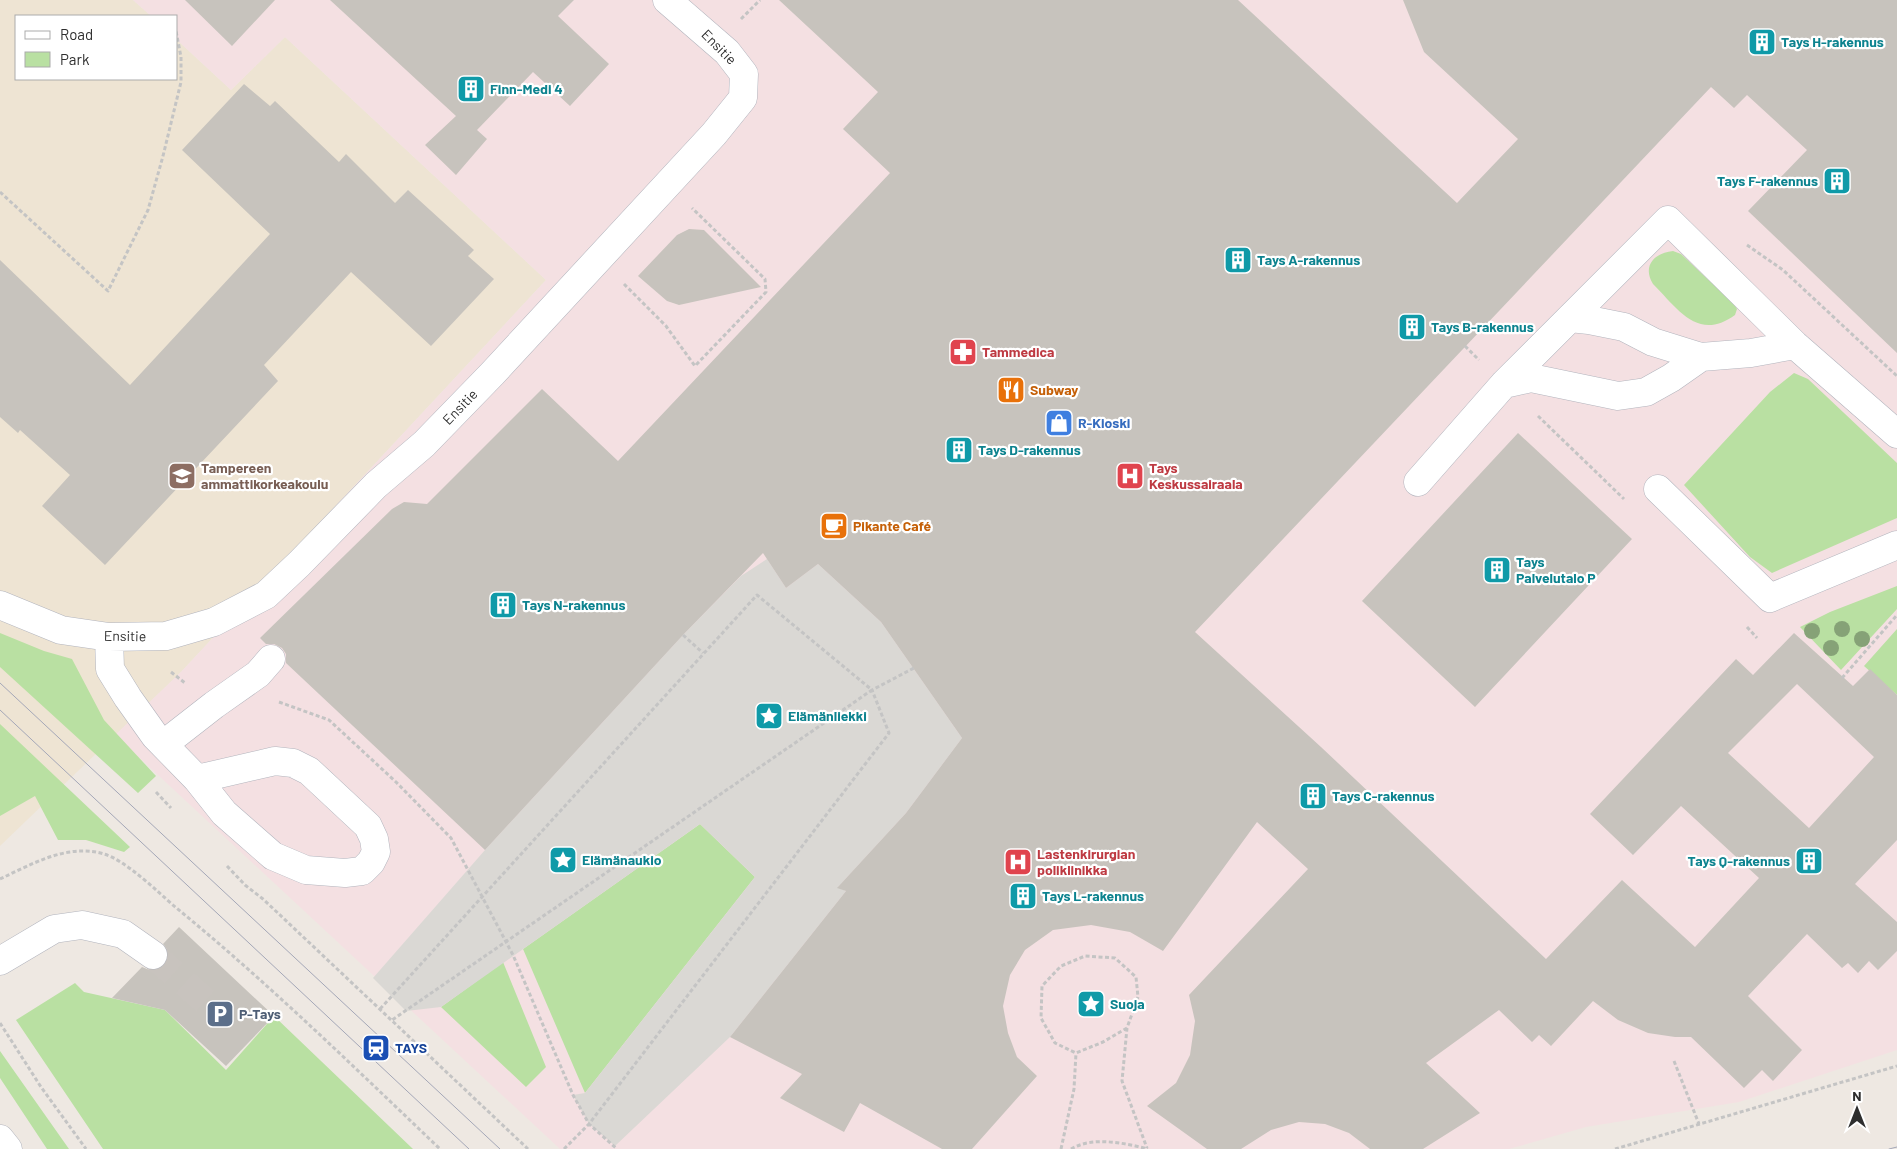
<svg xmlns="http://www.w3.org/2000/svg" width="1897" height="1149" viewBox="0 0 1897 1149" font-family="Barlow,sans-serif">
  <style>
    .education { fill: #eee4d3 }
    .medical { fill: #f4e0e2 }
    .green { fill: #b9e0a2 }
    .plaza { fill: #dad8d4 }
    .building { fill: #c7c3bd; fill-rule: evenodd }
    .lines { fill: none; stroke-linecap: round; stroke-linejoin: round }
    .minor-tunnel { stroke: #c8c3be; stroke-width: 28; stroke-dasharray: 28 14; stroke-linecap: butt }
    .minor-casing { stroke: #b2b4bd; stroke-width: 29 }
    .path { stroke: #c4c4c4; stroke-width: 3; stroke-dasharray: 4 2.5; stroke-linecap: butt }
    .minor { stroke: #fff; stroke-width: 28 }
    .tram { stroke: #a4a7b7; stroke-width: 1 }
    .tree { fill: #86a277 }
    .labels { text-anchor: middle; stroke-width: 4.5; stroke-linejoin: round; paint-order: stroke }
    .culture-label { font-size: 14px; font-weight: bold; fill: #0d838f; stroke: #fff; text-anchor: start }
    .street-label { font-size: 14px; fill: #2e2e2e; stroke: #fff }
    .health-label { font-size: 14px; font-weight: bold; fill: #be3a42; stroke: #fff; text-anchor: start }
    .food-label { font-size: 14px; font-weight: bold; fill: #c56008; stroke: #fff; text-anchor: start }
    .shop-label { font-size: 14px; font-weight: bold; fill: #366cbe; stroke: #fff; text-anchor: start }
    .education-label { font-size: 14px; font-weight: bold; fill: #785e54; stroke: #fff; text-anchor: start }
    .service-label { font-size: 14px; font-weight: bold; fill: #4e5e75; stroke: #fff; text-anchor: start }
    .transit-label { font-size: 14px; font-weight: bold; fill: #164399; stroke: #fff; text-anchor: start }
  </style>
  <rect width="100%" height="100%" fill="#eee8e2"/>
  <path class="education" d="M0,0H133L151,16H16V79H176V39L231,90L285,37L546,280L181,672L0,846Z"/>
  <path class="medical" d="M133,0H1897V1050L1739,1102L1586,1127L1509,1149H560L115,735L181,672L546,280L285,37L231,90L176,39V16H151Z"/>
  <path class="green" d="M1673,251L1681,254L1734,304L1737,309L1735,315C1698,342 1678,309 1653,284C1642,266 1654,253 1673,251Z
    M1794,373L1808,379L1897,463V518L1772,573L1750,557L1684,485L1770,392Z
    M1897,586V609L1841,670L1800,627L1830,612Z
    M1897,629V695L1864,666Z
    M0,633L44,651L72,659L104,720L156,776L138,793L0,667Z
    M0,724L130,847L124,852L86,840H58L35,796L0,816Z
    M700,824L755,877L585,1093L523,949Z
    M503,962L546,1067L526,1087L441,1007Z
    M75,983L84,992L165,1010L226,1070L274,1016L413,1149H103L16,1020Z
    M0,1051L69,1149H47L0,1078Z"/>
  <path class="plaza" d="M767,559L786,588L818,564L881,622L962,738L906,813L838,887L846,891L730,1037L615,1146L589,1124L573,1095L585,1093L755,877L700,824L441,1007L406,1011L373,978L485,850L683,635L741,576Z"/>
  <path class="building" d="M185,0H275L232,46Z
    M330,0H574L558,16L609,64L570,106L533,72L477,130L487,139L456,175L425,145L456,116Z
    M779,0H1238L1457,203L1518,139L1424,52L1403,0H1897V353L1748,211L1807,150L1747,95L1734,108L1711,87L1195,632L1321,747L1546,959L1622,880L1695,947L1759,878L1681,806L1633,855L1590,814L1736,659L1753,675L1794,633L1853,686L1870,669L1897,695V840L1855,884L1897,922V951L1878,970L1869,961L1858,973L1848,963L1842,968L1807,934L1748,996L1802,1050L1773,1081L1762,1070L1744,1088L1691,1037H1675L1648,1033L1618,1020L1593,1001L1551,1046L1539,1035L1532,1042L1499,1010L1426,1063L1480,1113L1423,1149H1370L1349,1133L1325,1124L1299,1122L1271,1130L1241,1149H1207L1147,1106L1176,1083L1190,1055L1195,1021L1189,995L1308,869L1257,822L1163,951L1130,932L1091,925L1053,930L1025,950L1010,975L1003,1006L1008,1033L1017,1057L1037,1076L972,1149H942L860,1103L844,1132L780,1098L802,1074L730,1037L846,891L837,888L906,813L962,738L881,622L818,564L786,588L763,553L683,635L485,850L286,663V654L282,648L274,644H266L260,638L392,509L404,502L427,504L542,389L618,461L890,173L843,129L878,92ZM1797,684L1874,757L1809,828L1728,753Z
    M244,84L270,106L275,101L339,162L346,154L395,203L408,190L474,250L468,256L494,279L431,346L351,272L264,365L278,381L105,565L42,506L70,475L20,430L18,433L0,417V260L130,385L270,234L182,150Z
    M689,229L704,230L761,287L679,305L667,301L638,276L677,235Z
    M1518,433L1632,539L1475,707L1362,601Z
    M179,927L274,1016L226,1066L165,1010L112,998L142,967L152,971L159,969L165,964L169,956L167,949L163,944Z"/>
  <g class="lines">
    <path class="minor-tunnel" d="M153,955L220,1014"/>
    <defs>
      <path id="minor" d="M1570,318L1589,320L1624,327L1653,342L1701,357L1751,353L1795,345
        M1504,384L1531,378L1618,396L1646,392L1671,378L1701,357
        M1418,482L1504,384L1668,220L1795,345L1897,434
        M1658,489L1770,598L1897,545
        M0,605L61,630L109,637L166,636L214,622L266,595L299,564L376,485L424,444L492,374L714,134L743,98L744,74L727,52L667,0
        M109,637L110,669L128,698L155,736L197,779L224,813L273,856L306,870L345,873L362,871L371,862L376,852L374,839L368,826L309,771L293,763L275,761L197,779
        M164,744L214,705L258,674L271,659
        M0,961L54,929L82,925L123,934L153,955
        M0,1139L8,1149"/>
    </defs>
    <use href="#minor" class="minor-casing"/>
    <path class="path" d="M741,19L760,0
      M0,192L108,291L148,210L163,156L181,82V57L176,31
      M1747,245L1783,270L1897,376
      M624,284L666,326L695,366L766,292L765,279L692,208
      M1465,346L1479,360
      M1538,416L1624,499
      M1747,627L1757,638
      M683,635L703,653
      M171,672L185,683
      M1842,678L1897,615
      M279,702L329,720L396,782L451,838L513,955L573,1095L589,1124L617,1149
      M156,792L171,808
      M227,866L245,885L263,899L528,1149
      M0,879C32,864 68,843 104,854C125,860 157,891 174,906C267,982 353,1066 440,1149
      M380,1009L757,595L872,690L392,1020
      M0,1023L41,1087L86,1149
      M1127,1028L1103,1042L1076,1053L1055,1043L1041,1018L1042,986L1061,966L1085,956L1115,958L1136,977L1138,997L1127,1028L1122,1081L1147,1148
      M1674,1061L1699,1124
      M564,1149L589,1124L889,733L872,690L914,668
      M1061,1149L1074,1089L1076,1053
      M1071,1149C1093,1136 1124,1143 1148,1149
      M1615,1149L1897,1066"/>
    <use href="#minor" class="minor"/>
    <path class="tram" d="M0,683L500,1149
      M0,710L469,1149
      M1889,1149L1897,1147"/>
  </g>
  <g class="tree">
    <circle cx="1842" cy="629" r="8"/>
    <circle cx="1812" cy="631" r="8"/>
    <circle cx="1862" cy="639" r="8"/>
    <circle cx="1831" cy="648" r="8"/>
  </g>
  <defs>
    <symbol id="building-square" viewBox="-11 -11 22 22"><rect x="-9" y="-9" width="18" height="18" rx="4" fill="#0f9aa8" stroke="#fff"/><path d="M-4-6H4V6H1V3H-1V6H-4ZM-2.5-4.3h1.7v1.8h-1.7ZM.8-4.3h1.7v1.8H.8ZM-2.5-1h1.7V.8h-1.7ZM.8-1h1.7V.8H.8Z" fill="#fff"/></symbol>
    <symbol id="pharmacy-square" viewBox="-11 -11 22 22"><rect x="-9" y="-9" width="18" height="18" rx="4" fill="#e0444e" stroke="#fff"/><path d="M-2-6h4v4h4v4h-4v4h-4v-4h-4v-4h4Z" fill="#fff"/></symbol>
    <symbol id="restaurant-square" viewBox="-11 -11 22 22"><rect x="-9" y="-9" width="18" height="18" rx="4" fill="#e8710a" stroke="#fff"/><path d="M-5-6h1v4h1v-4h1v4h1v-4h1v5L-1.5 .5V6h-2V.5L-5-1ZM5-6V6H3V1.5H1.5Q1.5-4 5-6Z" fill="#fff"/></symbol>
    <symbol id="shop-square" viewBox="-11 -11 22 22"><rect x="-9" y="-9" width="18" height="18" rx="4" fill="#3f7fe0" stroke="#fff"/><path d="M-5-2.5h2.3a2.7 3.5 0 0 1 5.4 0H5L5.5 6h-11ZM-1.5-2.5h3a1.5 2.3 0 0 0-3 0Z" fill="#fff"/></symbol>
    <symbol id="university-square" viewBox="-11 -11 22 22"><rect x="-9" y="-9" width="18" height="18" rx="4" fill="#8d6e63" stroke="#fff"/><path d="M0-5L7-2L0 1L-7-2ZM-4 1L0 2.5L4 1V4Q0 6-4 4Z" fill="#fff"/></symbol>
    <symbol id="hospital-square" viewBox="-11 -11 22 22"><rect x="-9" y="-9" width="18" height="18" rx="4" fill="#e0444e" stroke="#fff"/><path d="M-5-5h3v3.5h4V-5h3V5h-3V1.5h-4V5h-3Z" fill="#fff"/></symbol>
    <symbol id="cafe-square" viewBox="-11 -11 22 22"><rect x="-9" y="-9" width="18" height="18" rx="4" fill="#e8710a" stroke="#fff"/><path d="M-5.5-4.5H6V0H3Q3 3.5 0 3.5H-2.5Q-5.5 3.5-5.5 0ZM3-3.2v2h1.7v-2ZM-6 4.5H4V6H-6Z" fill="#fff"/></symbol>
    <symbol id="sight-square" viewBox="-11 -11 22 22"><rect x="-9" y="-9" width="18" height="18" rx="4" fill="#0f9aa8" stroke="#fff"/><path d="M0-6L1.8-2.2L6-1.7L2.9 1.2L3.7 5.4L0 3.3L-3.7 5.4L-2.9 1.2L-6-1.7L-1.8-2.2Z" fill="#fff"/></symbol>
    <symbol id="parking-square" viewBox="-11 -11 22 22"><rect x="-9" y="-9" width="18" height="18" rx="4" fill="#5c6f8a" stroke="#fff"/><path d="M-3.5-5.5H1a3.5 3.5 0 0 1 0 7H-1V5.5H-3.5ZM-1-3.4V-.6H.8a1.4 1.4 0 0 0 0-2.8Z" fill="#fff"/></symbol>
    <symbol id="station-square" viewBox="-11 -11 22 22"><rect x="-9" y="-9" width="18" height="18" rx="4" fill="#1a4fb4" stroke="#fff"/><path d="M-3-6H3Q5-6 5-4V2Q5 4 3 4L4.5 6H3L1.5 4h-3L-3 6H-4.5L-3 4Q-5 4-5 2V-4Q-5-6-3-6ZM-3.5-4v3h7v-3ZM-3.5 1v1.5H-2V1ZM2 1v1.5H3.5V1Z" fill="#fff"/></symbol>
  </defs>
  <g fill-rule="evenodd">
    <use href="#building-square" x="1746" y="26" width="32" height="32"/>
    <use href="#building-square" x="455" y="73" width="32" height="32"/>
    <use href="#building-square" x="1821" y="165" width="32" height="32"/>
    <use href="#building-square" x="1222" y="244" width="32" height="32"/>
    <use href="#building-square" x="1396" y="311" width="32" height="32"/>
    <use href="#pharmacy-square" x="947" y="336" width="32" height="32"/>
    <use href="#restaurant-square" x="995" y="374" width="32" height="32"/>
    <use href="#shop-square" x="1043" y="407" width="32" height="32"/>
    <use href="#building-square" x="943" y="434" width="32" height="32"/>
    <use href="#university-square" x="166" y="460" width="32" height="32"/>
    <use href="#hospital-square" x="1114" y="460" width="32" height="32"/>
    <use href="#cafe-square" x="818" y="510" width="32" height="32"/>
    <use href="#building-square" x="1481" y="554" width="32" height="32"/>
    <use href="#building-square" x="487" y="589" width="32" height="32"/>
    <use href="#sight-square" x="753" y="700" width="32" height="32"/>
    <use href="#building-square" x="1297" y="780" width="32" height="32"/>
    <use href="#sight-square" x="547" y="844" width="32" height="32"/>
    <use href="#building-square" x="1793" y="845" width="32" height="32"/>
    <use href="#hospital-square" x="1002" y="846" width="32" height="32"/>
    <use href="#building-square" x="1007" y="880" width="32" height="32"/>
    <use href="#sight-square" x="1075" y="988" width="32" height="32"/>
    <use href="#parking-square" x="204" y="998" width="32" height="32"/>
    <use href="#station-square" x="360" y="1032" width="32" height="32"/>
  </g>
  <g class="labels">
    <g class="culture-label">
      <text x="1781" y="47">Tays H-rakennus</text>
      <text x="490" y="94">Finn-Medi 4</text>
      <text x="1818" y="186" text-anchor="end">Tays F-rakennus</text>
      <text x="1257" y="265">Tays A-rakennus</text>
      <text x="1431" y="332">Tays B-rakennus</text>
      <text x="978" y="455">Tays D-rakennus</text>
      <text x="1516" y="567">Tays<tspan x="1516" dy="16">Palvelutalo P</tspan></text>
      <text x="522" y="610">Tays N-rakennus</text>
      <text x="788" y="721">Elämänliekki</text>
      <text x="1332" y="801">Tays C-rakennus</text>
      <text x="582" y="865">Elämänaukio</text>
      <text x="1790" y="866" text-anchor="end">Tays Q-rakennus</text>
      <text x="1042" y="901">Tays L-rakennus</text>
      <text x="1110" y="1009">Suoja</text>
    </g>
    <g class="street-label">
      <text transform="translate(719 47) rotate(45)" y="5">Ensitie</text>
      <text transform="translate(460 407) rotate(-46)" y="5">Ensitie</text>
      <text transform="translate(125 636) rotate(1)" y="5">Ensitie</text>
    </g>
    <g class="health-label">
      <text x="982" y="357">Tammedica</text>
      <text x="1149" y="473">Tays<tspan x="1149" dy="16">Keskussairaala</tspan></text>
      <text x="1037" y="859">Lastenkirurgian<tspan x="1037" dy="16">poliklinikka</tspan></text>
    </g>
    <g class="food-label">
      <text x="1030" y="395">Subway</text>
      <text x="853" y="531">Pikante Café</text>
    </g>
    <g class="shop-label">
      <text x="1078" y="428">R-Kioski</text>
    </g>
    <g class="education-label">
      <text x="201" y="473">Tampereen<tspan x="201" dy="16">ammattikorkeakoulu</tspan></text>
    </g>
    <g class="service-label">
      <text x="239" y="1019">P-Tays</text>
    </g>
    <g class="transit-label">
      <text x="395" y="1053">TAYS</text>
    </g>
  </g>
  <rect x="15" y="15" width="162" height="65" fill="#ffffff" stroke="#ababab"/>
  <rect x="25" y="31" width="25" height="8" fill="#ffffff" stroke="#ababab"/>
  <text x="60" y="40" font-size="15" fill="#2e2e2e">Road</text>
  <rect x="25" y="52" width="25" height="15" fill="#b9e0a2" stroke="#ababab"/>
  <text x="60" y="65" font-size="15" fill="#2e2e2e">Park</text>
  <g transform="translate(1857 1109)" stroke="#ffffff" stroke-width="4" paint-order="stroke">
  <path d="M0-4L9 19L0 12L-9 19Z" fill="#2e2e2e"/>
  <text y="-8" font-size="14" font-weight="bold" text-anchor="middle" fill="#2e2e2e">N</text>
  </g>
</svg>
